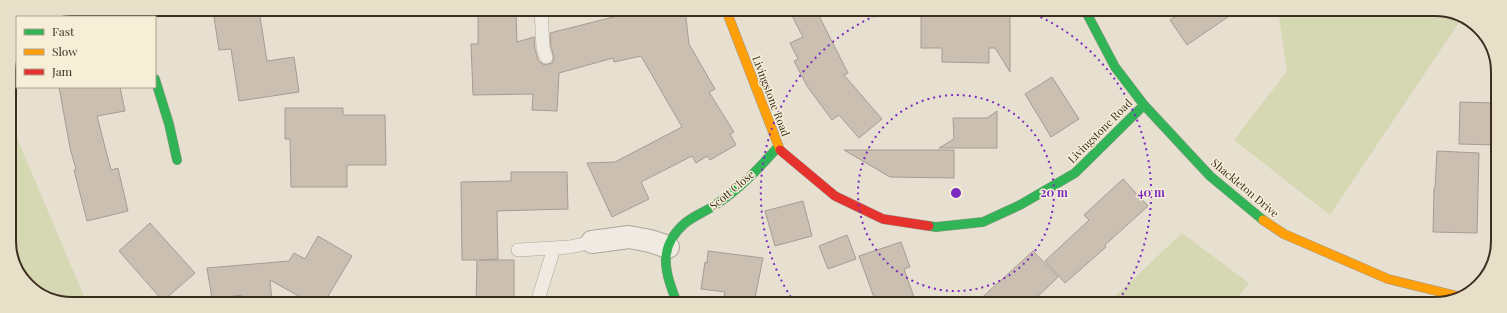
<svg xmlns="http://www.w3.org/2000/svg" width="1507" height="313" viewBox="0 0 1507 313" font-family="'Playfair Display',serif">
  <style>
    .green { fill: #d6d7b3 }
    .building { fill: #cbbfb2; stroke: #a89c90 }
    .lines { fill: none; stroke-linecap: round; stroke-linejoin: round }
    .lane-casing { stroke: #ada599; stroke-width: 14 }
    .street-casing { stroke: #ada599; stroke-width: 24 }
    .fast-casing { stroke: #9c958a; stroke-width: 10 }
    .slow-casing { stroke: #9c958a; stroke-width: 10 }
    .jam-casing { stroke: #9c958a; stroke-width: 10 }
    .lane { stroke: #efebe3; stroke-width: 13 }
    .street { stroke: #efebe3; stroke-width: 22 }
    .fast { stroke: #30b455; stroke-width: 9 }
    .slow { stroke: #ff9f0a; stroke-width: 9 }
    .jam { stroke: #e5322d; stroke-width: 9 }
    .ring { fill: none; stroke: #7b2cbf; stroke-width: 2; stroke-dasharray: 2 4 }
    .labels { text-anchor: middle; stroke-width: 3; stroke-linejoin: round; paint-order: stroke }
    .street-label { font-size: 11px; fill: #3d2e20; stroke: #f7eed8 }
    .rim { fill: none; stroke: #3d2e20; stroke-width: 2 }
    .centre { fill: #7b2cbf; stroke: #f7eed8; stroke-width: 2 }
    .ring-label { font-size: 12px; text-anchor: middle; font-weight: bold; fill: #7b2cbf; stroke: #f7eed8; stroke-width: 3; stroke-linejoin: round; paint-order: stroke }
  </style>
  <rect width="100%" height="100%" fill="#e7e0d1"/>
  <path class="green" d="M1278,10H1447L1462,18L1330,215L1234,140L1287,71Z
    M9,119L86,301L93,303H60L28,286L10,253Z
    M1182,233L1249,283L1233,304H1107Z"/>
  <path class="building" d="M478,9H506V14H516L517,42L534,37L535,49L538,60L541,63L545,65L552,63L554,58L551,46L550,33L645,9L685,10L689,44L715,89L709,92L734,132L730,134L736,145L710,160L707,156L696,163L692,156L641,182L649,199L612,217L587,163L615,162L682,127L641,56L614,62L613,58L559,73L557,111L532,110L533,94L473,95L471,44H478Z
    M259,10L267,61L294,57L299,92L239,101L231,49L219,50L214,17Z
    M789,10H816L848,73L844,75L882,119L859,138L839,115L832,120L807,86L794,61L798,59L790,43L803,37Z
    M1184,10H1238L1187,45L1170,20Z
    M921,12H1010V72L995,48H989V63L942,62V48H921Z
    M1052,77L1079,119L1051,137L1025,94Z
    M59,87H120L125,111L97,116L111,170L118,168L128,211L87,221L74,170L76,169L70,148Z
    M1460,102L1497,103V145L1459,144Z
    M285,108H343V115H385L386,165H347V187H291L290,139H285Z
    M997,111V148H939L954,139L953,118H987Z
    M844,150H954V178L890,177Z
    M1437,151L1479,153L1477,233L1433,232L1434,188H1435Z
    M511,172H567L568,209L497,211L498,259L479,260H514V298H510V303H476L477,260H462L461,182L511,181Z
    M1123,179L1148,206L1105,245L1106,247L1065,283L1045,261L1089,220L1084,215Z
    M803,201L812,236L775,246L765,211Z
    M150,223L195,273L163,301L119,251Z
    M847,235L856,259L828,269L819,246Z
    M318,236L352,256L324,303H311L270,280L272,303H243L242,295L212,299L207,268L289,261L294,253L305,259Z
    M901,242L910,267L904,269L916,303H876L859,256Z
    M708,251L763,258L754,303H723L725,292L701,289L705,262L707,263Z
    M1033,251L1058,277L1030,304H975Z"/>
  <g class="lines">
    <defs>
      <path id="lane" d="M541,9L543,48L546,57
        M518,250L570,247L592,242
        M537,303L554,248"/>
      <path id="street" d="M134,9L136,17
        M592,242L629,237L650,241L668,247"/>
      <path id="fast" d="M1085,10L1115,67L1144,105L1210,176L1263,220
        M155,79L169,124L177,160
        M929,226L936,227L983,222L1020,205L1075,173L1144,105
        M677,303C666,274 656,249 684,224C693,216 705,212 715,205C739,190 759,168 778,147"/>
      <path id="slow" d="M726,10L780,150
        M1263,220L1284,234L1388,279L1457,296"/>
      <path id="jam" d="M780,150L835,196L883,219L929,226"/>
    </defs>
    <use href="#lane" class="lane-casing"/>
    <use href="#street" class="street-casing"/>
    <use href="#fast" class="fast-casing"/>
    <use href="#slow" class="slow-casing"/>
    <use href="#jam" class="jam-casing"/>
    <use href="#lane" class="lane"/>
    <use href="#street" class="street"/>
    <use href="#fast" class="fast"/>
    <use href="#slow" class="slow"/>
    <use href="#jam" class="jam"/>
  </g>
  <g class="ring">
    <circle cx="956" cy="193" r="98"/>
    <path d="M794 302A195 195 0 0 1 889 10M1024 10A195 195 0 0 1 1117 303"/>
  </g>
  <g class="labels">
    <g class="street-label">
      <text transform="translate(771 96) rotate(69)" y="4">Livingstone Road</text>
      <text transform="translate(1100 131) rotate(-45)" y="4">Livingstone Road</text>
      <text transform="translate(1245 188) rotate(40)" y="4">Shackleton Drive</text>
      <text transform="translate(732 190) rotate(-40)" y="4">Scott Close</text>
    </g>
  </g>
  <path d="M0 0H1507V313H0ZM72 16H1435A56 56 0 0 1 1491 72V241A56 56 0 0 1 1435 297H72A56 56 0 0 1 16 241V72A56 56 0 0 1 72 16Z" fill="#e8dfc9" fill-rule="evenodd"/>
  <path class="rim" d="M72 16H1435A56 56 0 0 1 1491 72V241A56 56 0 0 1 1435 297H72A56 56 0 0 1 16 241V72A56 56 0 0 1 72 16Z"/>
  <circle cx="956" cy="193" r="6" class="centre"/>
  <g class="ring-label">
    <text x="1054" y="197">20 m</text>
    <text x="1151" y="197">40 m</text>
  </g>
  <rect x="16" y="16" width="140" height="72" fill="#f7eed8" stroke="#ada18e"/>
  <rect x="24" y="29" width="20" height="6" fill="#30b455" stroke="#ada18e"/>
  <text x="52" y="36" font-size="12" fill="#3d2e20">Fast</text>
  <rect x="24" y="49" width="20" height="6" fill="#ff9f0a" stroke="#ada18e"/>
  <text x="52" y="56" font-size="12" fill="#3d2e20">Slow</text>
  <rect x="24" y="69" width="20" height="6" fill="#e5322d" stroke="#ada18e"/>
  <text x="52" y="76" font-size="12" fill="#3d2e20">Jam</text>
</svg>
